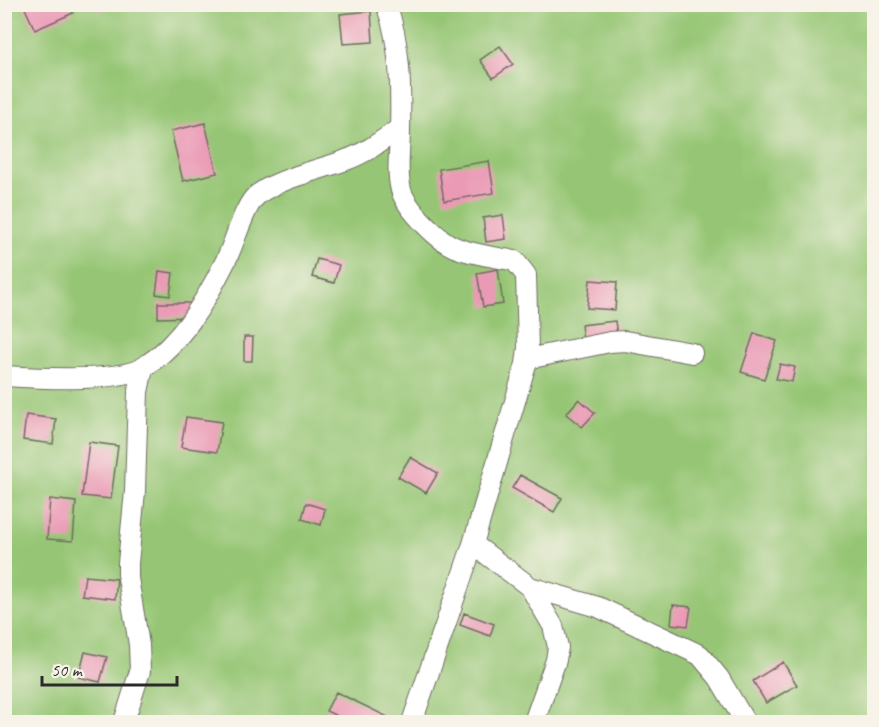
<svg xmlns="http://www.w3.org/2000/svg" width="879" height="727" viewBox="0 0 879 727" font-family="Caveat,sans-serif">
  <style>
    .green { fill: #96c675; stroke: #607850; stroke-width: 1.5 }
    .building { fill: #eb9ab6 }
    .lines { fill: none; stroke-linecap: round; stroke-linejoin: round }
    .minor-casing { stroke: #706b62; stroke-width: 22 }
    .minor { stroke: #fff; stroke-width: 20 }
  </style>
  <rect width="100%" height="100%" fill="#f7f3e8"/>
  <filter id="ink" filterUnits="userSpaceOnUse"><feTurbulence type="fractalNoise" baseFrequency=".0167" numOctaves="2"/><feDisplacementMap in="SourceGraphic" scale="12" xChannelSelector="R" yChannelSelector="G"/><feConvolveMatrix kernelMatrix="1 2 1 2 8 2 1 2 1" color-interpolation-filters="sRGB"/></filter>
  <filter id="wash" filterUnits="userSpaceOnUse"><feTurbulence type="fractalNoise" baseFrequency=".008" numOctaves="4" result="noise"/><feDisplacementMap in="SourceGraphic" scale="24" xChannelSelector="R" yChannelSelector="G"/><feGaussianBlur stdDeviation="1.35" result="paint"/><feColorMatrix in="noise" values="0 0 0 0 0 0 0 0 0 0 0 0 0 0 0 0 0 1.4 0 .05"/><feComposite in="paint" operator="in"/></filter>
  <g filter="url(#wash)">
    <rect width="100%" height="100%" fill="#f1e3c7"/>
    <path class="green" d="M5,5H874V722H5Z"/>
    <g id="blocks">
      <path class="building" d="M23,4H69L73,13L35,30Z
        M94,4H114L98,12Z
        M371,11L373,42L343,44L340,14Z
        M500,46L513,64L493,78L480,60Z
        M205,123L217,173L183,181L171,131Z
        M489,161L494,193L444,201L439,169Z
        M503,215L506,239L486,242L483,218Z
        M317,259L339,265L334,283L312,277Z
        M498,269L503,304L483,307L477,273Z
        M159,271L173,273L170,296L156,294Z
        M590,280L617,282L615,310L587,308Z
        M158,303H194L195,317L158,318Z
        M615,321L617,335L583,340L581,325Z
        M754,333L777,341L764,379L741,372Z
        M244,337H253L252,361H244Z
        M780,364L795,367L792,382L776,379Z
        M579,399L595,413L582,427L566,414Z
        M26,415L56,419L53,444L23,440Z
        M186,417L222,422L217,452L181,447Z
        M89,442L118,446L111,499L82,496Z
        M410,457L438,473L426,493L398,477Z
        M520,475L562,498L554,512L512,488Z
        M50,499L76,502L73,541L47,539Z
        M306,503L325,509L321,525L302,519Z
        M85,576L117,579L115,599L82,595Z
        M673,605L691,607L688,626L671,624Z
        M464,613L494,624L490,636L460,625Z
        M85,652L107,657L100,682L78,677Z
        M783,662L797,685L766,703L753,681Z
        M336,692L388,717L386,722H350L326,711Z"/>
    </g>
  </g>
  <g filter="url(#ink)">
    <use href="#blocks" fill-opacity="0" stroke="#706b62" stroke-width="1.5"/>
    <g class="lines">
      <defs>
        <path id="minor" d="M386,4C401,44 401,89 400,131C400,150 396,171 401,190C406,208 439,242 457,248C475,255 496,257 515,261L526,275L528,348L526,364L473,544L530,587L553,626L558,647L556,660L534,722
          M527,359L610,342L625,341L692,353
          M4,376C36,378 118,383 144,367C181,343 205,302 224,264C234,246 242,212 254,198C269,181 323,169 346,160C366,153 383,140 400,128
          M530,587L598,607L700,655L719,678L745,722
          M124,722L140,671L139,645L128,578V563L135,491L138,392L143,368
          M412,722L473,544"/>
      </defs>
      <use href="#minor" class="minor-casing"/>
      <use href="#minor" class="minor"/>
    </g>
  </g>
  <rect width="879" height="727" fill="none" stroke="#f7f3e8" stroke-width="24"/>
  <path d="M42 676v9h135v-9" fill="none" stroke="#2b2b2b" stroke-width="3"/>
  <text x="51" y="676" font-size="18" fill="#2b2b2b" stroke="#f7f3e8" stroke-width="4.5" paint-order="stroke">50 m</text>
</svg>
